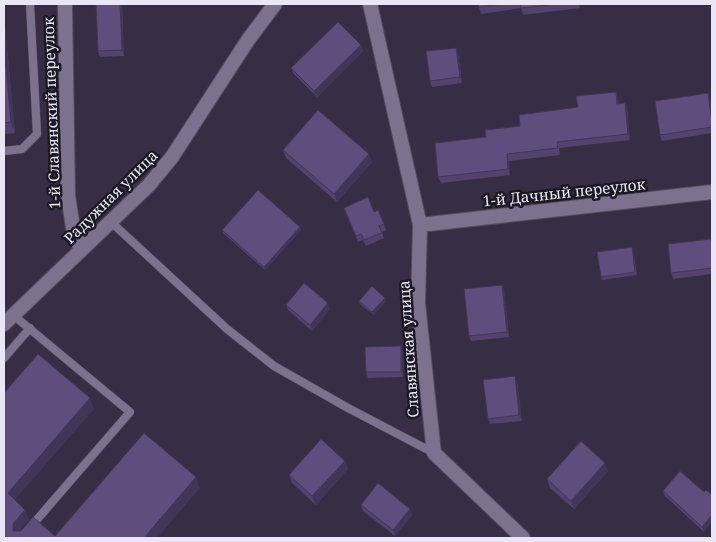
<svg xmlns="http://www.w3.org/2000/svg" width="716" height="542" viewBox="0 0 716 542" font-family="'Noto Serif',serif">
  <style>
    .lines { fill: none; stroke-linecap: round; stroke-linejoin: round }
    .service-casing { stroke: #534c61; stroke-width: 9 }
    .minor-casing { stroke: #534c61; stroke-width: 16 }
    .service { stroke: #7c728e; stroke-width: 8 }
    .minor { stroke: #7c728e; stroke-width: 14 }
    .wall { fill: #52426c }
    .shaded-wall { fill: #423658 }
    .building { fill: #5f4d7e; stroke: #423658 }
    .labels { text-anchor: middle; stroke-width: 5; stroke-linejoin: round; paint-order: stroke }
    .street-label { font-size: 15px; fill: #ebe6f6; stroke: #1d1924 }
  </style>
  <rect width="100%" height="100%" fill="#372e46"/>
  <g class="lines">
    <defs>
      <path id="service" d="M4,151L22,149L37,134L30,4
        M111,222L227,329L274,366L348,408L434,453
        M13,315L130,412L21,538
        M4,358L30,328"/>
      <path id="minor" d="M65,4L68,195L73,228L81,250
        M370,4L420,225L418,303L434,453L523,538
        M420,225L712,192
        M4,324L149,185L172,157L248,40L275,4"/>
    </defs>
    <use href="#service" class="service-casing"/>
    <use href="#minor" class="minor-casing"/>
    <use href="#service" class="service"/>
    <use href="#minor" class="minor"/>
  </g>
  <path class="wall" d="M96,4H122L124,56L100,57L98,51Z
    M478,4H579L580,8L523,15L521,8L481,14Z
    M4,16L15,133L4,134Z
    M361,45L363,51L317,97L294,74L291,68Z
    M456,48L458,53L462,83L432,87L430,81Z
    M616,92L618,98L619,104L625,103L627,109L630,140L559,148L560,155L509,161L510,175L441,183L438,177L486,137L578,107Z
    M708,93L710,99L712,113V133L662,141L660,135Z
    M283,150L372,162L337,202L286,158Z
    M374,212L384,224L386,230L382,232L384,238L366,246L363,240L358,242L346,214Z
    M300,227L301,230L265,270L223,233L222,230Z
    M712,241V274L673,279L671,273Z
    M633,250L637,275L602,280L601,277Z
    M502,285L504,291L509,337L471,341L469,336Z
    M359,301H386L374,315L360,304Z
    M286,305L330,309L312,331L288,310Z
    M403,352V377L368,378L366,372Z
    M517,382L522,421L490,424L488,419Z
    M345,461L348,469L316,505L292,483L289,475Z
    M608,471L574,509L550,488L547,479Z
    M663,491L704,492V532L665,496Z
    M361,505L410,509L412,515L395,536L363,511Z"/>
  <path class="shaded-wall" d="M120,4H122L124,56L122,50Z
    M4,16L15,133L11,122L4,47Z
    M361,45L363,51L317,97L314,91Z
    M456,48L458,53L462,83L460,77Z
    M616,92L618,98L619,110L617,104Z
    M708,93L710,99L712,113V122Z
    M625,103L627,109L630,140L628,134Z
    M369,154L372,162L337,202L334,194Z
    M507,154L509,161L510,175L508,169Z
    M300,227L301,230L265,270L264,267Z
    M502,285L504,291L509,337L507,332Z
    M385,298L386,301L374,315L372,312Z
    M328,303L330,309L312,331L310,325Z
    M401,346L403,352V377L401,372Z
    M515,376L517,382L522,421L519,415Z
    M90,398L94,409L12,503L8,493Z
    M345,461L348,469L316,505L312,496Z
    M605,463L608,471L574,509L571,501Z
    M196,477L200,488L157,538H144Z
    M410,509L412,515L395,536L393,530Z
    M25,510L29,520L16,535L13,531V524Z
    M712,515V522L704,532L702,527Z"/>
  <path class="building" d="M96,4H120L122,50L98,51Z
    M478,4H503L479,7Z
    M520,4H556L521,8Z
    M338,22L361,45L314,91L291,68Z
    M4,47L11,122L4,123Z
    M456,48L460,77L430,81L426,51Z
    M616,92L617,104L625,103L628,134L557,142L558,148L507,154L508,169L438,177L435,143L486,137L485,130L520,126L519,115L578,107L576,96Z
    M708,93L712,122V127L660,135L655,101Z
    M318,110L369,154L334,194L283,150Z
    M258,190L300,227L264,267L222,230Z
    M368,197L374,212L378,210L384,224L379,226L382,233L364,240L361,234L356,236L344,208Z
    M711,239L712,247V268L671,273L668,244Z
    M632,247L635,272L601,277L597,252Z
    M304,283L328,303L310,325L286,305Z
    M502,285L507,332L469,336L464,289Z
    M372,286L385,298L372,312L359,301Z
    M401,346V372H366L365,347Z
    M38,354L90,398L8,493L25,510L13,524V531H21L33,517L55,536L144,433L196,477L144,538H4V393Z
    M515,376L519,415L488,419L483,380Z
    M321,439L345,461L312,496L289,475Z
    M581,441L605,463L571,501L547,479Z
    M680,471L704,492L706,490L712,495V515L702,527L663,491Z
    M378,483L410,509L393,530L361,505Z"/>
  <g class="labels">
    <g class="street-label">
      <text transform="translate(52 113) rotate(-92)" y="5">1-й Славянский переулок</text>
      <text transform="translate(564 193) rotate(-6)" y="5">1-й Дачный переулок</text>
      <text transform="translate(111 197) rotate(-45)" y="5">Радужная улица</text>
      <text transform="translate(409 349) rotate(-94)" y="5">Славянская улица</text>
    </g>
  </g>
  <rect width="716" height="542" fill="none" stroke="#ebe6f6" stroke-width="10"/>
</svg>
